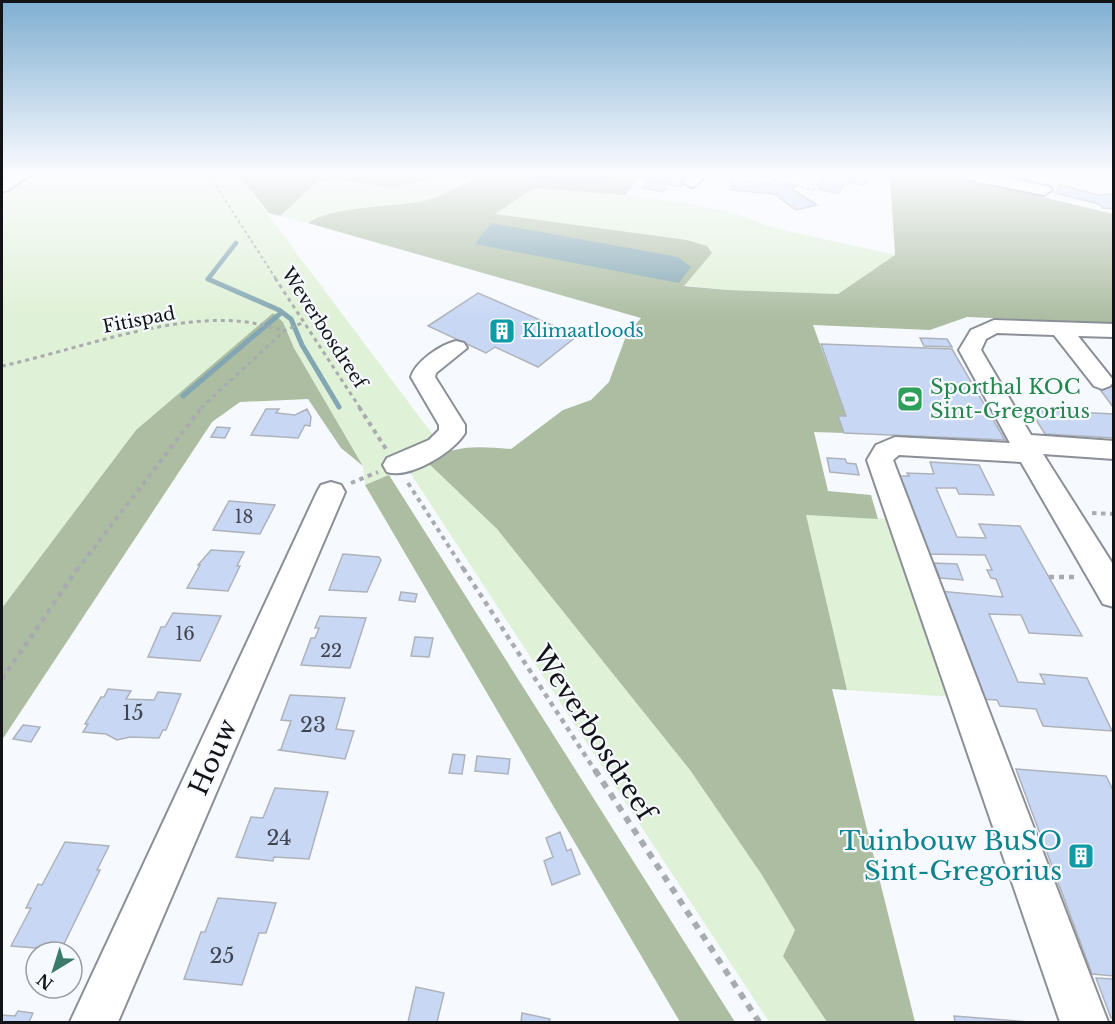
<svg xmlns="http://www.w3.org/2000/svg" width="1115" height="1024" viewBox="0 0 1115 1024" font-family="'Libre Baskerville',serif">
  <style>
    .green { fill: #dff1d6 }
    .forest { fill: #acbda2 }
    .water { fill: #83a7b2 }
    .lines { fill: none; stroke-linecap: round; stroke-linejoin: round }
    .stream-far1 { stroke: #83a7b2; stroke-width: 4.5 }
    .stream { stroke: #83a7b2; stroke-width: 5 }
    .building { fill: #c8d7f4; stroke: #aeb2ba; stroke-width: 1.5 }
    .minor-casing { stroke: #8b8f97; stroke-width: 4 }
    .path-far4 { stroke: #a8abaf; stroke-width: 2; stroke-dasharray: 3 3; stroke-linecap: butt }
    .path-far3 { stroke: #a8abaf; stroke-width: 3; stroke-dasharray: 4 4; stroke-linecap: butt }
    .path-far2 { stroke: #a8abaf; stroke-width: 4; stroke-dasharray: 4.5 4.5; stroke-linecap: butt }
    .path-far1 { stroke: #a8abaf; stroke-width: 4.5; stroke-dasharray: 5 5; stroke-linecap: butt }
    .path { stroke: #a8abaf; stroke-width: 6; stroke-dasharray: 7 7; stroke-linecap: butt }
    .minor { fill: #fff; fill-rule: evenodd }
    .labels { text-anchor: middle; stroke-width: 4.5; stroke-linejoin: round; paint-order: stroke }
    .far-street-label { font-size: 18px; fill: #121316; stroke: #f6f9fe }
    .far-culture-label { font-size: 18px; fill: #0d838f; stroke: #f6f9fe; text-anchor: start }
    .number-label { font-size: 18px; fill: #40444e }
    .leisure-label { font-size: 21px; fill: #27864d; stroke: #f6f9fe; text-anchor: start }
    .near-number-label { font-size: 21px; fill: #40444e }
    .near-street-label { font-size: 26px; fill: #121316; stroke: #f6f9fe }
    .near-culture-label { font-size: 26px; fill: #0d838f; stroke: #f6f9fe; text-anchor: end }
  </style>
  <rect width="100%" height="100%" fill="#f6f9fe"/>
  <path class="green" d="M36,175H238L445,451L425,460L497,529L690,770L762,875L795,930L783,956L827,1022H769L407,468L365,485L363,465L294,348L283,322L273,313L136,430L2,608V196Z
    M432,175H483L464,186L427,200L325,215L308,223L280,216L318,181L342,180L393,188L432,178Z
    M534,188L625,195L698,205L737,214L774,228L895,255L838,294L727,290L683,285L711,253L707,246L687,240L494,214Z
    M805,515L891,519L953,697L847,690Z"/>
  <path class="forest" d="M238,175H432L433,178L393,188L342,180L318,181L280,216L269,213Z
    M483,175H531L530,179C545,183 562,186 577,185C599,184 619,175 642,175L625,195L534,188L495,214L687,240L707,246L712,253L684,286L727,290L838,294L895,255L890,175H1028L1031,194L1113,214V323L967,317L930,330L813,325L846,416H838L844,433L814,432L828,491L871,495L878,519L806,515L847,690L832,689L915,1022H827L783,956L795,930L762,875L690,770L497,529L425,460C459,445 475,446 511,449L563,410L591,400L609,382L626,336L641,318L308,223C334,205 395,208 427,200C448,194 464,183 483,175Z
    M273,313L283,322L294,348L363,466L341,448L308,399L240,402L212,422L2,740V608L136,430Z
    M389,475L735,1022H680L365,485Z"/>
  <path class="water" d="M531,175H621C594,188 558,187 530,179Z
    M491,223L678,257L691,267L679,283L475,244Z"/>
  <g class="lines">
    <path class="stream-far1" d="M208,279L236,243"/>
    <path class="stream" d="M209,278L208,279L279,310L291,319L302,345L339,407
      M183,396L282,312"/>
  </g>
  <path class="building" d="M644,175H654L685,181L681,187L640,179Z
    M829,175H841L866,181L864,185L846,181L838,194L819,189Z
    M649,180L669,184L663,192L642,188Z
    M731,180L770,183L774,180L795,186L792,189L817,205L796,210L774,194L732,190Z
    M1060,185L1099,195L1114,194V209L1103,208L1099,204L1055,193Z
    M478,293L577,336L538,367L495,347L486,353L428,326Z
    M920,338L947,339L952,347L924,346Z
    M821,344L952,349L1005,440L844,433L838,416H846Z
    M1096,384H1114V407H1113Z
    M266,409H279L276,413L295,415L307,409L311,417L310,426L305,425L298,438L251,435Z
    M1030,410L1114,414V438L1045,434Z
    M217,427L230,428L225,438L211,437Z
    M827,458L845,459L847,463L856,464L859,475L830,472Z
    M930,462L979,465L994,495L959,494L956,488H936L957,537L986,538L979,524L1020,526L1082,636L1029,633L1021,615L989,614L1018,682L1045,684L1040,674L1087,678L1112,731L1043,726L1036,709L1000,706L997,700L979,699L939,591L1003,597L996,579L991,578L987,570H992L985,555L925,554L896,476H909L907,473L934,474Z
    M229,501L275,505L260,534L213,530Z
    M211,550L244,552L237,566H240L239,568L228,591L187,588L200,565H198Z
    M343,554L379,557L381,560L367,592L329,590Z
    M934,563L957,564L963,580L940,578Z
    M401,592L417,594L415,602L399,600Z
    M173,613L221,616L200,661L148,657L161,627H165Z
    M320,616L366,618L350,668L301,665L311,638H315L319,628H315Z
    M415,637L433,638L429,657L411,656Z
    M108,689L131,691L126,699L154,700L158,692L181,694L166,730H163L159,738L130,737L117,740L106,734L83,732L88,724H85L101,697H104Z
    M290,695L345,698L336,729L354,731L345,759L279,750L281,749L291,721L281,720Z
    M23,725L40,727L31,742L13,739Z
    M453,754L465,755L462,774L449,773Z
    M477,756L510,759L508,774L475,771Z
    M1016,769L1106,776L1114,792V976L1092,974Z
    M275,788L328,792L309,859L274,857L273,861L236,857L251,817L263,818Z
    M560,832L567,851L571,849L580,874L552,885L544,861L553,857L546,838Z
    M65,842L109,846L97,870H100L61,950L11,946L31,908H26L38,884L42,885Z
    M218,898L276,903L266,933H259L242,985L184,979L201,932H205Z
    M1096,978L1114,979V1019L1111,1018Z
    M416,987L444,993L437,1022H408Z
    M18,1011L33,1013L29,1022H2V1015L15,1016Z
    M522,1013L550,1019L549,1022H521Z
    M954,1016L1030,1022H955Z"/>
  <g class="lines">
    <defs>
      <path id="minor" d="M11,175H30L8,190L2,192V181Z
        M689,175H706L697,185L691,187L683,182Z
        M961,175H993L1050,187L1052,190L1044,195L969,180Z
        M994,320L1114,324V337L1078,336L1114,381L1110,386L1102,389L1094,386L1054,335L997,333L986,339L981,350L1031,435L1114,441V459L1043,454L1114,566V607L1103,604L1021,462L899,455L893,460L1108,1022H1060L867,460L876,445L895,437L1010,443L959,350L971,330Z
        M456,341L464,343L467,348L436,373L435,377L465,425V433C453,453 409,479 387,472L383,465L387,458L429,440L439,430V425L411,377C416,361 440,345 456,341Z
        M331,482L341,485L345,492L118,1022H70L317,492L321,485Z"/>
    </defs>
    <use href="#minor" class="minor-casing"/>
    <path class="path-far4" d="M209,175L276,279
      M761,175L813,190L826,175
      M798,185L802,175"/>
    <path class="path-far3" d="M275,278L360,408
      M2,366C77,350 177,310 253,323C263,325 274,328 284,331
      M201,408L284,331L304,322"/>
    <path class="path-far2" d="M359,407L386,449
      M351,483L378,472
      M408,483L464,570
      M1092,513L1114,514
      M77,570L202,407"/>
    <path class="path-far1" d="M463,568L596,772
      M1049,577H1076
      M2,679L78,568"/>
    <path class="path" d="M595,770L759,1022"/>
    <use href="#minor" class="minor"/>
  </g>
  <linearGradient id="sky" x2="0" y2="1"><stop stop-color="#7fafd2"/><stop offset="0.55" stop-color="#fbfcff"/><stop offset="1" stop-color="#fbfcff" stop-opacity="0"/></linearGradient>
  <rect width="1115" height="318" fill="url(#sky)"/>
  <defs>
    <symbol id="building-square" viewBox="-11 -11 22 22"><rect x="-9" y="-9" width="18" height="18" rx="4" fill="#0f9aa8" stroke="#f6f9fe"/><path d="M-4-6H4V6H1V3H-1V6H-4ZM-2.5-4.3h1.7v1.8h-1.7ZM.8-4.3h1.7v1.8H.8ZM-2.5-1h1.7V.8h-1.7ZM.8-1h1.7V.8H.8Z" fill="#fff"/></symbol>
    <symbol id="stadium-square" viewBox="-11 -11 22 22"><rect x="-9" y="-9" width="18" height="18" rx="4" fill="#2e9e5b" stroke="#f6f9fe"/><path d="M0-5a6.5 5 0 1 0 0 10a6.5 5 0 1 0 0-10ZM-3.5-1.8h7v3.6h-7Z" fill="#fff"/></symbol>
  </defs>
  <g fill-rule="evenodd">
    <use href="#building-square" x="487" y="316" width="30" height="30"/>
    <use href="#stadium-square" x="895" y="384" width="30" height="30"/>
    <use href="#building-square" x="1066" y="841" width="30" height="30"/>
  </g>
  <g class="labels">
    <g class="far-street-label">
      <text transform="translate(139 320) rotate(-11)" y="6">Fitispad</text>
      <text transform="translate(324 328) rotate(57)" y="6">Weverbosdreef</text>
    </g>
    <g class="far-culture-label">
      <text x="522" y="337">Klimaatloods</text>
    </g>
    <g class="number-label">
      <text x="244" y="523">18</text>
      <text x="185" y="640">16</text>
      <text x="331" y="657">22</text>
    </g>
    <g class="leisure-label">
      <text x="930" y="394">Sporthal KOC<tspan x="930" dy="24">Sint-Gregorius</tspan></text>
    </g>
    <g class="near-number-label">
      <text x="133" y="720">15</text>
      <text x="313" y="732">23</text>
      <text x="279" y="845">24</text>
      <text x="222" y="963">25</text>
    </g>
    <g class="near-street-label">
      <text transform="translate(594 733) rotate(57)" y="9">Weverbosdreef</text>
      <text transform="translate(213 757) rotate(-66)" y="9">Houw</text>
    </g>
    <g class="near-culture-label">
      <text x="1062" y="850">Tuinbouw BuSO<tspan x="1062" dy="30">Sint-Gregorius</tspan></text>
    </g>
  </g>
  <rect width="1115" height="1024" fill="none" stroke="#121316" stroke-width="6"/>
  <g transform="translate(54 970) rotate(218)"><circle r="28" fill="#f6f9fe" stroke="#9b9da1" stroke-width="1.5"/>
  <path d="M0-4.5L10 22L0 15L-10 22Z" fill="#3a7a69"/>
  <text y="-9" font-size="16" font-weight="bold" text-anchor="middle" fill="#121316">N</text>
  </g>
</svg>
